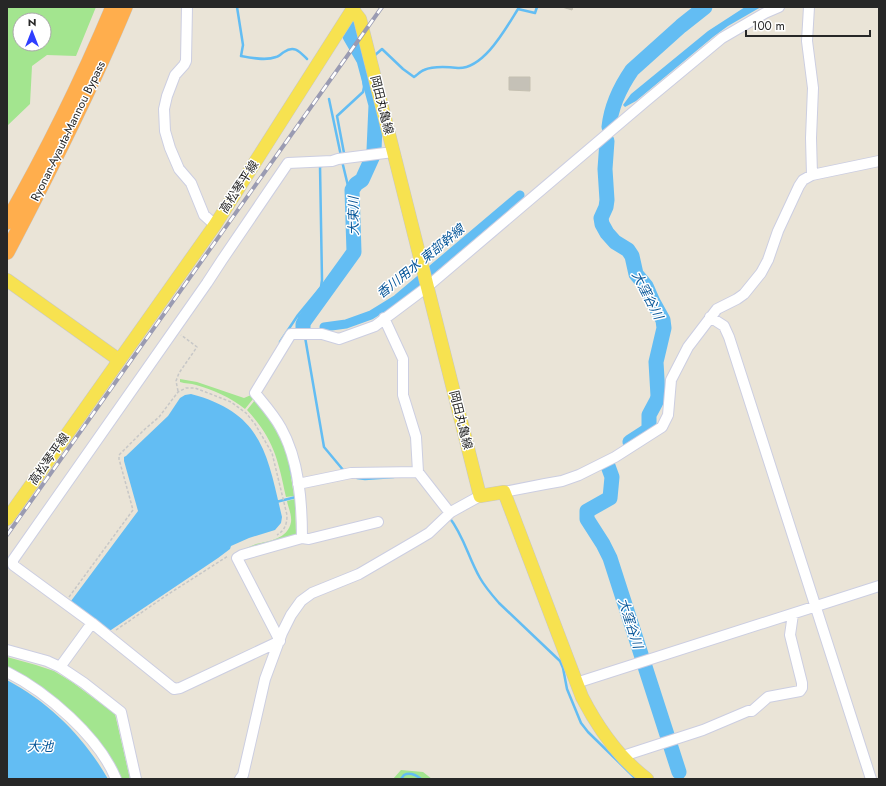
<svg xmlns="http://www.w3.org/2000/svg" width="886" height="786" viewBox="0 0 886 786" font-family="Jost,'Noto Sans JP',sans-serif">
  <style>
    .green { fill: #a3e58f; fill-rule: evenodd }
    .water { fill: #63bdf3 }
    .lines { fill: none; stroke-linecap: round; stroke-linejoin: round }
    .stream { stroke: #63bdf3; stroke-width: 2.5 }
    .canal { stroke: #63bdf3; stroke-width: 9 }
    .river { stroke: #63bdf3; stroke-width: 15 }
    .building { fill: #c5c1b7; stroke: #c5c0b1 }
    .minor-casing { stroke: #cccee1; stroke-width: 12 }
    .major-casing { stroke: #c7c7c7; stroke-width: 14 }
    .highway-casing { stroke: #c7c7c7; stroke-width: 16 }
    .path { stroke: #c7c7c7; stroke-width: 1.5; stroke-dasharray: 3 2; stroke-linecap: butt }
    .minor { stroke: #fff; stroke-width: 10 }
    .major { stroke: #f7e250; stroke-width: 13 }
    .highway { stroke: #ffae4d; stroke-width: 15 }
    .rail-casing { stroke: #9a9bb2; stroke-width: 4 }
    .rail { stroke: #fff; stroke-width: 2.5; stroke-dasharray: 8; stroke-linecap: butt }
    .labels { text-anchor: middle; stroke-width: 3; stroke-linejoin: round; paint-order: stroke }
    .street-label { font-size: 12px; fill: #272727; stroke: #fff }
    .water-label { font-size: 13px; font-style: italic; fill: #07579a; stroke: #fff }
  </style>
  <rect width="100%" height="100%" fill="#eae4d7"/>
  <path class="green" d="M7,7H96L76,56L47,55L32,66L30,104L7,126ZM20,20H44V44H20Z
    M180,379L197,382L244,398L251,395L253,399L245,409C230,397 214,390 196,385C191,383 185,384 180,382Z
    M255,400L271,421L287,452L294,496L286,497C278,460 274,439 247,410Z
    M295,499L296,534L294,538L233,555V554C240,551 248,547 256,544C269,541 288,539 291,522C292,515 288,507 287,501Z
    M7,657L36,665L54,671L72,682L115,714L130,779H117L102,749L7,670Z
    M401,770L423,772L432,779H393Z"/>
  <path class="water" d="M745,7H761L728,26L713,37L636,101L625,107L623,105L631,94L708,31Z
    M191,394C263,413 267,454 282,517L281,523L275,530L249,538L231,546L230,549L218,558L111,630H107L72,604L71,601L138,511L124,461V457L126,456L168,416L180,398L185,395Z
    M7,680C50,703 84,737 108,779H7Z"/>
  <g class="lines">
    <path class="stream" d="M237,7L243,45L241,56C251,58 266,61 276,57C278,57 281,54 284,52C294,45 299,51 307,59
      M374,56L382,49L403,69L414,77C417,75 421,71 424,70C433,66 449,67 458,68C484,69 506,28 518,9L535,13L537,7
      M329,99L341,156
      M342,156L344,153L337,116L363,92L364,87L362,69L367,63
      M321,296C330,280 345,266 352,249L349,190L342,161
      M298,315L305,320
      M305,337L324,447L344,471
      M280,342L298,315L321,287L322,280L320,166H322
      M290,466L293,479
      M357,478L365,479L394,477
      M276,502L296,497V495
      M449,517C464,536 468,557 480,578C485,587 492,595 499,603L560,661L563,668L567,689L581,723L588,732L636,779
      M401,779L404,775C410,772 416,775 421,779"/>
    <path class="canal" d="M324,327L346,324L371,315L397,299L520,195"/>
    <path class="river" d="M609,127C611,107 621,86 632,70L681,26L705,7
      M607,141L605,169L607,200L606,207L601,218L602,224L607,233L615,242L628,250L632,256L636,274L646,286L653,302L663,320L664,328L656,362L658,396L657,400L649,415V427L647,431L630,442
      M303,329V324L305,320L354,252L352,190L356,184L362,180L372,158L374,150L376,105L364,60L350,36L351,25
      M608,466L612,477L610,498L587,511V519L603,544L610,558L679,772"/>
  </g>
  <path class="building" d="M562,7H573L572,10Z
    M509,77H530V91L509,90Z"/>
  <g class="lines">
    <defs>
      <path id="minor" d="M187,7L186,61L184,65L175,75L167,96L164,109L165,131L170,148L179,169L191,183L204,215L215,225
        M809,7L807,41L813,88L811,138L812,175
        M710,317L724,326L729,337L871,779
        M418,472L450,513
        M298,484L351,473L418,472L416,437L403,395V359L384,318
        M504,492L545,484L562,481L579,475L615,457L662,427L668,415L671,380L688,347L717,309L737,299L744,294L761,273L768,260L778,231L799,186L803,180L812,175L879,161
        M302,538C302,502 299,460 281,428C274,415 264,404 255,393L291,334H322L339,339L375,326L427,287L646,101L722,38L765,13L779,7
        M92,623L13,565V560L207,283L222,260L288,163L332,161L338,159L393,152
        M7,650L47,661L60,667L92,623L174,689L180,688L280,641L237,558L242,555L302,538L309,539L378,522
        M60,667L84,683L121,712L136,779
        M7,672C47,692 99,737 116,779
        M576,683L879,586
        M623,756L703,730L748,711H752L768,697L800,691L802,688V683L790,635L793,614
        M240,779L243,775L265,679L282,633L291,615L301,601L312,593L359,574L419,539L429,533L451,512L480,496"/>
      <path id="major" d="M353,10L360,19L480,496L504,492L582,697C598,728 619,758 647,779
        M7,280L119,360
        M7,519L215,225L354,7"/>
      <path id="highway" d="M7,222C47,152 82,81 113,7
        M7,252C49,172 90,91 125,7"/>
    </defs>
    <use href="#minor" class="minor-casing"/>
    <use href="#major" class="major-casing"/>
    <use href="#highway" class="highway-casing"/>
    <path class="path" d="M178,391L176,381L179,373L197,347L181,335
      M69,597L133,510L119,459V455L145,429L159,417L178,392L186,388H195L203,391L231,402L246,413L255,424L272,453L287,515C287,524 285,530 277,535
      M116,630L167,595L228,556"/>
    <use href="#minor" class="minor"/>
    <use href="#major" class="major"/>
    <use href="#highway" class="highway"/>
    <defs>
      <path id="rail" d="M7,535L382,7"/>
    </defs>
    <use href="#rail" class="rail-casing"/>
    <use href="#rail" class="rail"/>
  </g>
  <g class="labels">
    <g class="street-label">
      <text transform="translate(382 105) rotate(76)" y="4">岡田丸亀線</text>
      <text transform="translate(68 131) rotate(-64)" y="4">Ryonan-Ayauta-Mannou Bypass</text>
      <text transform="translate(239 187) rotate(-57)" y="4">高松琴平線</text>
      <text transform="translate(461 420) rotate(76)" y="4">岡田丸亀線</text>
      <text transform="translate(49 459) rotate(-55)" y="4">高松琴平線</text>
    </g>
    <g class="water-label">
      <text transform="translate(353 216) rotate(-91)" y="5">大束川</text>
      <text transform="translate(420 261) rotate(-39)" y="5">香川用水 東部幹線</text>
      <text transform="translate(648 295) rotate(63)" y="5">大窪谷川</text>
      <text transform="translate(631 623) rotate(72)" y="5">大窪谷川</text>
      <text x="40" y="751">大池</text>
    </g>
  </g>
  <rect width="886" height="786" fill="none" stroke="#272727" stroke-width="16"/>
  <g transform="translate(32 32)"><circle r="19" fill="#ffffff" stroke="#a9a9a9"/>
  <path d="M0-3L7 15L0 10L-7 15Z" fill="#2f3eff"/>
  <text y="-6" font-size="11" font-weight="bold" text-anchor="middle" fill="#272727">N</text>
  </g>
  <path d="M746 30v6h124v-6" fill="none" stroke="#272727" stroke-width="2"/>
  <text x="752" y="30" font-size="12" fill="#272727" stroke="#ffffff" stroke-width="3" paint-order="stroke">100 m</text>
</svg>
